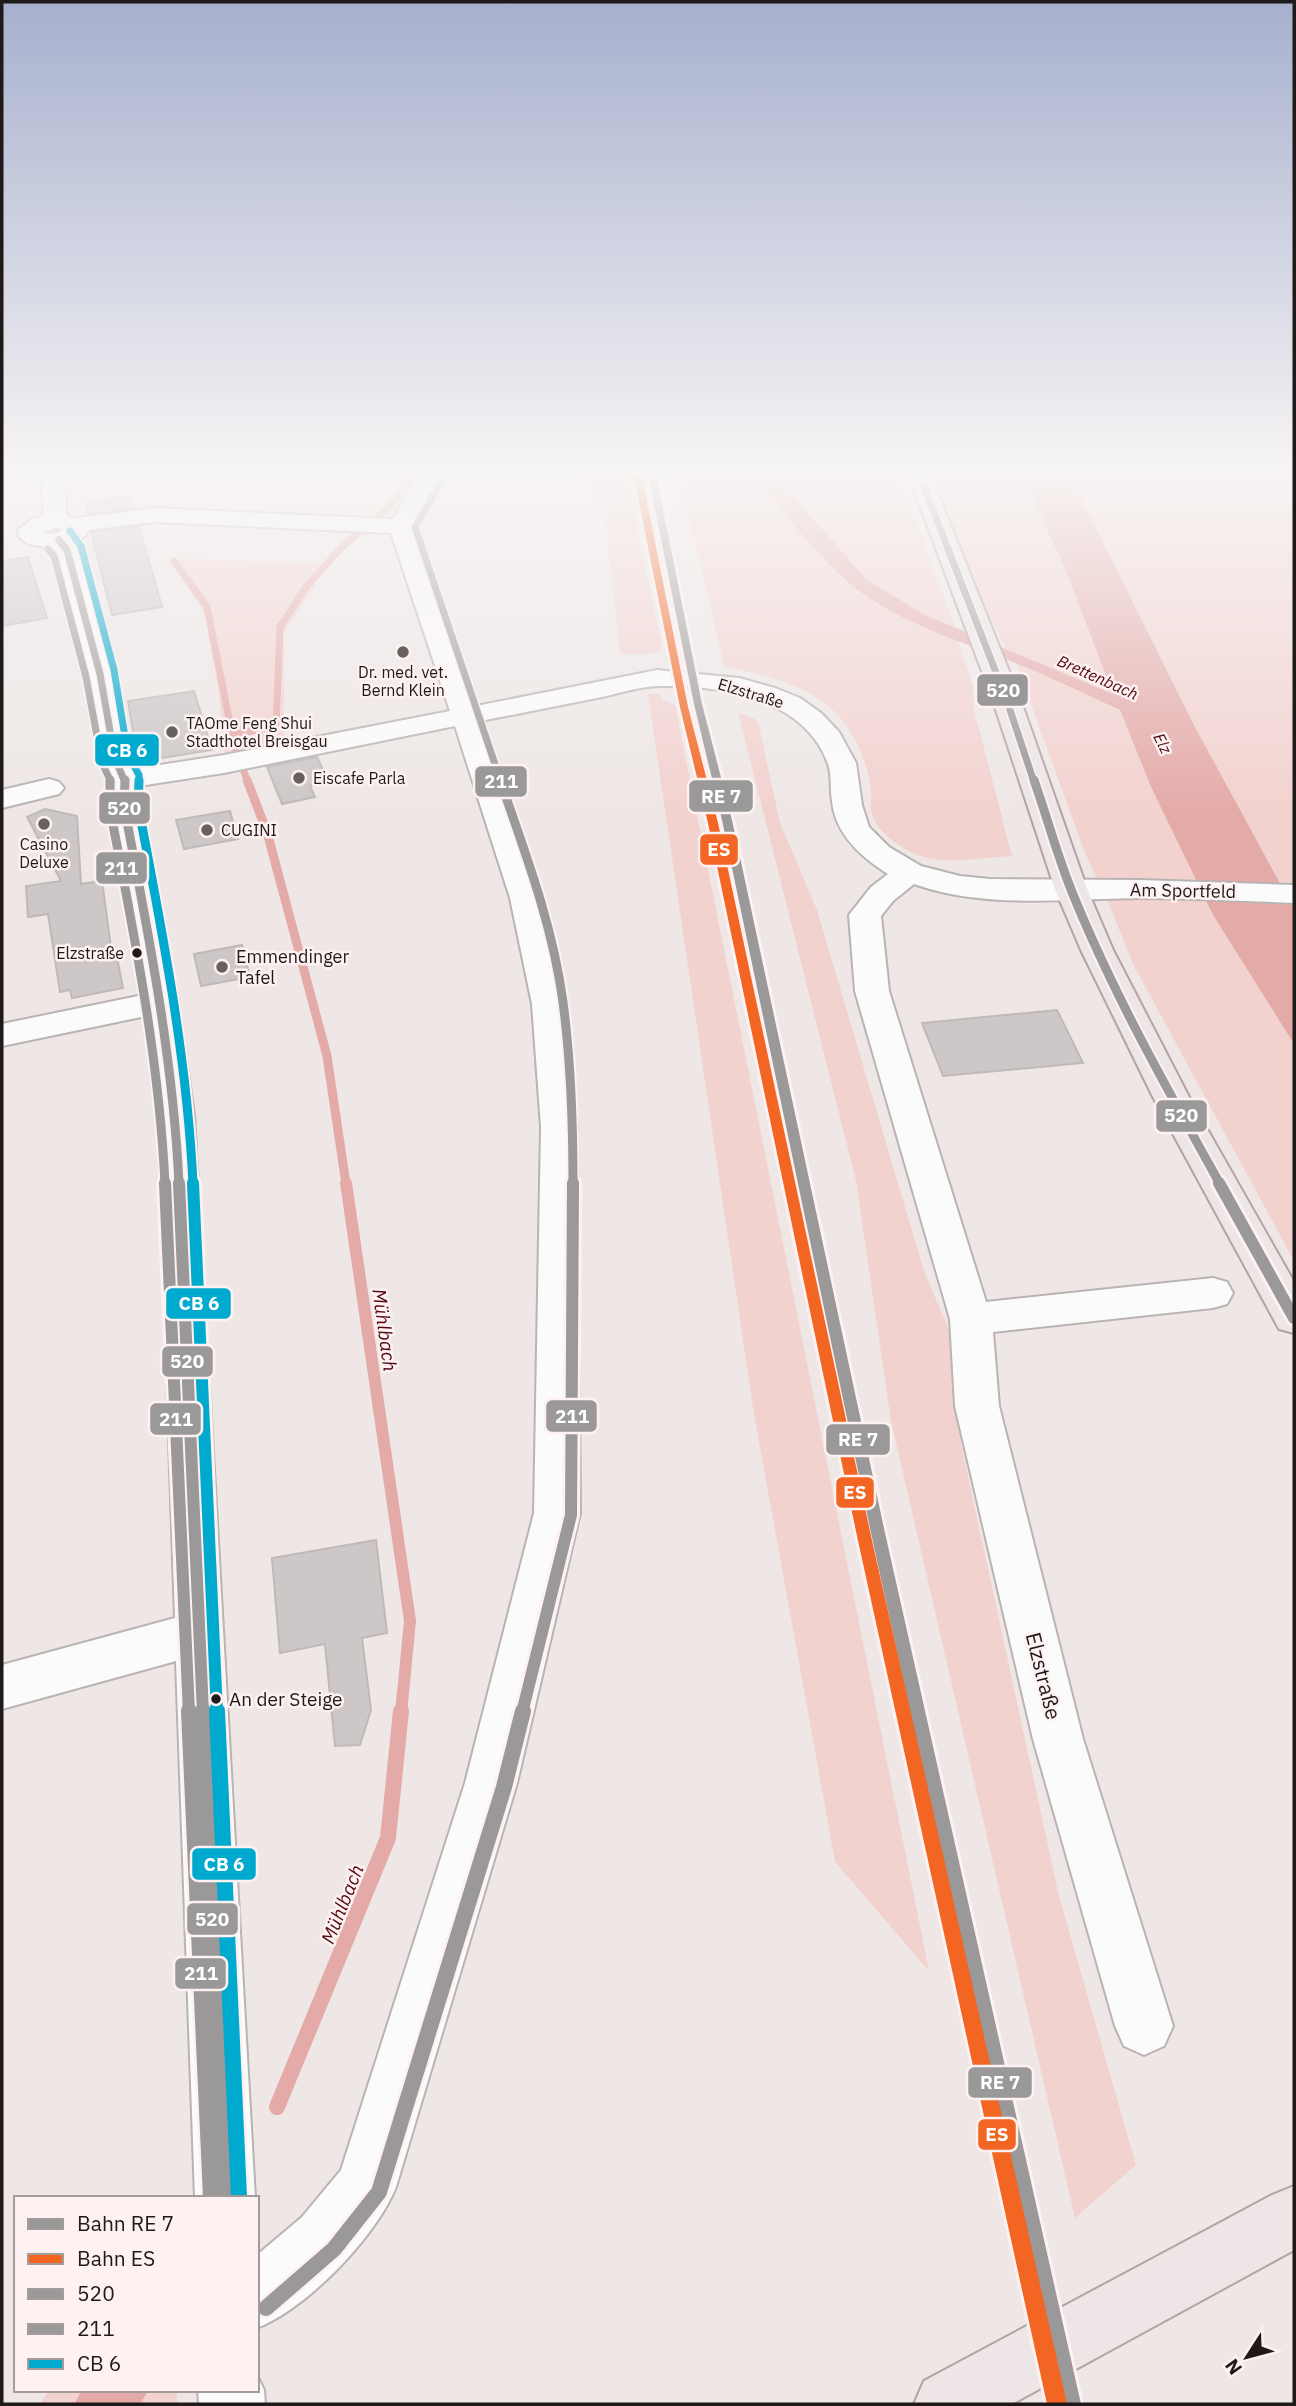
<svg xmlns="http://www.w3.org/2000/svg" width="1296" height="2406" viewBox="0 0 1296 2406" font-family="'IBM Plex Sans',sans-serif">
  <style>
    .green { fill: #f2d2cf }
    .water { fill: #e4aaa8 }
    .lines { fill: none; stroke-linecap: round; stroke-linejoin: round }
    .stream-far3 { stroke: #e4aaa8; stroke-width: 7 }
    .stream-far2 { stroke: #e4aaa8; stroke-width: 9 }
    .stream-far1 { stroke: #e4aaa8; stroke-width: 12 }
    .stream { stroke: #e4aaa8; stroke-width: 16 }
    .building { fill: #cdc7c7; stroke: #bfb9b9; stroke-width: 2 }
    .minor-casing { stroke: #b9b4b3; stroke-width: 4 }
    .major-casing { stroke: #b3a3a2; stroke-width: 4 }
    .minor { fill: #fcfbfb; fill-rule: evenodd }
    .major { fill: #eee6e6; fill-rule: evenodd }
    .bus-1-far3-casing { stroke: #fdf1f1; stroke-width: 10 }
    .bus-1-far2-casing { stroke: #fdf1f1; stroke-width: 13 }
    .bus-1-far1-casing { stroke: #fdf1f1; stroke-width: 18 }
    .bus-1-casing { stroke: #fdf1f1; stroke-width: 21 }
    .bus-2-far3-casing { stroke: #fdf1f1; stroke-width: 10 }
    .bus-2-far2-casing { stroke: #fdf1f1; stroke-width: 13 }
    .bus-2-far1-casing { stroke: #fdf1f1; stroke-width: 18 }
    .bus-2-casing { stroke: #fdf1f1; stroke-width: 21 }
    .bus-3-far3-casing { stroke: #fdf1f1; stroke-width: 10 }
    .bus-3-far2-casing { stroke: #fdf1f1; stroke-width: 13 }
    .bus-3-far1-casing { stroke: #fdf1f1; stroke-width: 18 }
    .bus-3-casing { stroke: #fdf1f1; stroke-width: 21 }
    .bus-1-far3 { stroke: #9a9898; stroke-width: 7 }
    .bus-1-far2 { stroke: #9a9898; stroke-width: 9 }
    .bus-1-far1 { stroke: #9a9898; stroke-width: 12 }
    .bus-1 { stroke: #9a9898; stroke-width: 16 }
    .bus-2-far3 { stroke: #9a9898; stroke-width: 7 }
    .bus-2-far2 { stroke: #9a9898; stroke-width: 9 }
    .bus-2-far1 { stroke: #9a9898; stroke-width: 12 }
    .bus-2 { stroke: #9a9898; stroke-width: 16 }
    .bus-3-far3 { stroke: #00a9ce; stroke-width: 7 }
    .bus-3-far2 { stroke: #00a9ce; stroke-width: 9 }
    .bus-3-far1 { stroke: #00a9ce; stroke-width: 12 }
    .bus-3 { stroke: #00a9ce; stroke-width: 16 }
    .rail-1-casing { stroke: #fdf1f1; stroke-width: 6 }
    .rail-2-casing { stroke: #fdf1f1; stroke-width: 6 }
    .rail-1 { fill: #9a9898; fill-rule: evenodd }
    .rail-2 { fill: #f26522; fill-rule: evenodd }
    .poi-dot { fill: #676261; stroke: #fdf1f1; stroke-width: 2.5 }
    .bus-dot { fill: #1f1a19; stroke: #fdf1f1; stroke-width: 2.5 }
    .labels { text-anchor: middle; stroke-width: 5; stroke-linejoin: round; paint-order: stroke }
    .far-poi-label { font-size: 16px; fill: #1f1a19; stroke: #fdf1f1; text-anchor: start }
    .far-water-label { font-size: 16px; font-style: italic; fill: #510810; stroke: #fdf1f1 }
    .far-street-label { font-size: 16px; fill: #1f1a19; stroke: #fdf1f1 }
    .bus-label { font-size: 16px; fill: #1f1a19; stroke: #fdf1f1; text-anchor: end }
    .street-label { font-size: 18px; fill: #1f1a19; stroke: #fdf1f1 }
    .poi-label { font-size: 18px; fill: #1f1a19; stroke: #fdf1f1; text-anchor: start }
    .water-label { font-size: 19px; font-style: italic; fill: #510810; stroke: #fdf1f1 }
    .near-bus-label { font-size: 19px; fill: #1f1a19; stroke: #fdf1f1; text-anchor: start }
    .near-street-label { font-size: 21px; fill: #1f1a19; stroke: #fdf1f1 }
    .line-badge { stroke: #fdf1f1; stroke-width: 2.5 }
    .badge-label { font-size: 19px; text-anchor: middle; font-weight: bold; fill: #fff }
  </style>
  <rect width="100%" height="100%" fill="#eee7e6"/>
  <path class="green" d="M587,474H626L662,647L652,654H620L604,508L587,482Z
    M679,474H755L769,494L863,594L898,614L958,640L973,686L974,710L1012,856C988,857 954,863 932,859C910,855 876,835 871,811C870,805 872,797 871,790C867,760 853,725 828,706C798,682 760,674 724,666Z
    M773,474H898L955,627L923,614L866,580Z
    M928,474H1022L1067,573L1114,695L1007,649L980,600Z
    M1069,474H1294V909L1195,727Z
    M170,559L330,563L284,633V740L225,754L218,688L205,615Z
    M1016,663L1120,710L1151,787L1213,915L1294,1044V1261L1133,964L1105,894L1085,853Z
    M648,694H660L662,700L675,705L929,1971L835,1862L753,1408Z
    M738,712L755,719L759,726L780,823L817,910L924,1271L949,1330L961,1444L1059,1896L1136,2165L1075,2218L891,1421L856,1181Z
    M49,2390H82L74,2404H40Z
    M149,2390H177V2404H140Z"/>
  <path class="water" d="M755,474H773L866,579L923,614L1113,694L1067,573L1022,474H1069L1195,727L1294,909V1044L1213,915L1151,787L1120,710C1085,694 1049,677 1013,662C962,642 907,625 862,593C827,568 780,510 755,474Z
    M82,2390H149L140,2404H74Z"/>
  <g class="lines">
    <path class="stream-far3" d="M174,561L207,607L235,749L248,782
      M232,735L276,726L280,627L306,587L341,548L392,504L413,474"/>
    <path class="stream-far2" d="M247,780L267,832L327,1056L346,1184"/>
    <path class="stream-far1" d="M346,1183L410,1621L401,1713"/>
    <path class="stream" d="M277,2107L388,1838L401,1711"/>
  </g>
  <path class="building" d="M131,497L134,508L88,514L86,502Z
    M139,526L162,607L112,615L91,532Z
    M28,557L47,618L2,626V561Z
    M194,691L212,750L162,758L135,744L128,701Z
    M317,757L329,783L310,786L315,797L282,804L267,767Z
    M45,809L77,816L81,884L102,881L111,948L115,947L123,988L72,998L70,990L60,992L48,914L28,917L26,886L61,881L27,817Z
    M230,811L238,839L184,849L176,820Z
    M242,945L250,977L201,986L194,954Z
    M1057,1010L1083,1063L943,1076L922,1023Z
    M376,1540L387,1633L362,1638L371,1710L360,1745L335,1746L325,1644L280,1653L272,1558Z"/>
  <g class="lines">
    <defs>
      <path id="minor" d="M41,474H63L67,516L79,518L153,508L393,519L419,474H441L412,526L476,706L657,670L739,678L775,688L800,698L821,713L839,732L856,763L862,805L869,827L889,847L921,866L960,876L990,879L1140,880L1294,885V903C1242,901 1190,898 1138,898C1065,899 984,909 914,884L893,901L881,916L889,991L986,1302L1213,1278L1227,1282L1233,1293L1227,1304L1213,1308L993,1332L999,1406L1083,1739L1173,2026L1164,2046L1144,2055L1124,2046L1115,2026L1033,1739L955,1406L950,1319L855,991L849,915L871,887L888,874C861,857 835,834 832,801C830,789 832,775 828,764C805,698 720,685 660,686C641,686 620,693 602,697C562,705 522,713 481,721L542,898L566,1004L577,1127L580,1513L517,1783L396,2187C376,2237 307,2308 257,2328V2255L302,2217L341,2170L465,1783L534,1513L541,1127L532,1004L510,898L455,726L224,773L139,786V806L178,1002L194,1115L255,2198H195L176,1661L2,1709V1665L175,1618L158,1115L146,1016L2,1046V1024L143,995L109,806L111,779L101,759L87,674L55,551L53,548L28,544L19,537L18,530L32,519L44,516ZM153,522L391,533L450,711L224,755L134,769L129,759L113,674L79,550L74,543L85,536L88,530ZM56,528L64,529L55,534L42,533Z
        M49,779L59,782L64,788L59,794L2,808V790Z
        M257,2375L264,2390L265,2404H199L198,2390H257Z"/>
      <path id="major" d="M908,474H930L1021,701L1087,889L1113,950L1189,1097L1294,1282V1333L1279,1329L1153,1097L1081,950L1055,889L993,701Z
        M1294,2186V2250L1012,2404H914L924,2381L1272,2195Z"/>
    </defs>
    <use href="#minor" class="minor-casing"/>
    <use href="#major" class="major-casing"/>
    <use href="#minor" class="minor"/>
    <use href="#major" class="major"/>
    <defs>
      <path id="bus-1-far3" d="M919,474L1007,701L1034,782
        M59,540L67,550L100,674L115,759L125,782"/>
      <path id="bus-1-far2" d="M125,780L124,806C148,932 173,1056 179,1184
        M1034,780C1047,817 1057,855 1072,892C1113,993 1167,1089 1220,1184"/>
      <path id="bus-1-far1" d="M179,1183L203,1713
        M1219,1183L1294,1318"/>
      <path id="bus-1" d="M203,1711L225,2198"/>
      <path id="bus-2-far3" d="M442,481L415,527L501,782
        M48,549L54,556L86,677L102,763L111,782"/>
      <path id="bus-2-far2" d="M110,780V809C134,934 159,1057 165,1184
        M500,780C525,852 553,926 563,1002C571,1062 573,1124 573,1184"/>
      <path id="bus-2-far1" d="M165,1183L189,1713
        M522,1713L571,1515L573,1183"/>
      <path id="bus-2" d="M189,1711L211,2198
        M266,2308L334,2249L379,2192L504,1787L523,1711"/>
      <path id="bus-3-far3" d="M70,531L81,546L114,670L128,755L139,775V782"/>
      <path id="bus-3-far2" d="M139,780L138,805C162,931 187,1056 193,1184"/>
      <path id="bus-3-far1" d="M193,1183L217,1713"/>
      <path id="bus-3" d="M217,1711L239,2197"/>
    </defs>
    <use href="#bus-1-far3" class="bus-1-far3-casing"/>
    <use href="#bus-1-far2" class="bus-1-far2-casing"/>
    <use href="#bus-1-far1" class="bus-1-far1-casing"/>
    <use href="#bus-1" class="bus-1-casing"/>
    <use href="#bus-2-far3" class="bus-2-far3-casing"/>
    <use href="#bus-2-far2" class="bus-2-far2-casing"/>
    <use href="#bus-2-far1" class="bus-2-far1-casing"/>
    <use href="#bus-2" class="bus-2-casing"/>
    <use href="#bus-3-far3" class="bus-3-far3-casing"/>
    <use href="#bus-3-far2" class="bus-3-far2-casing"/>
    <use href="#bus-3-far1" class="bus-3-far1-casing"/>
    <use href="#bus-3" class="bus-3-casing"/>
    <use href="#bus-1-far3" class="bus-1-far3"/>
    <use href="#bus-1-far2" class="bus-1-far2"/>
    <use href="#bus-1-far1" class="bus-1-far1"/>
    <use href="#bus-1" class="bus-1"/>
    <use href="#bus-2-far3" class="bus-2-far3"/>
    <use href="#bus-2-far2" class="bus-2-far2"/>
    <use href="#bus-2-far1" class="bus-2-far1"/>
    <use href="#bus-2" class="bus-2"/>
    <use href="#bus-3-far3" class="bus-3-far3"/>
    <use href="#bus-3-far2" class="bus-3-far2"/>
    <use href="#bus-3-far1" class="bus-3-far1"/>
    <use href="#bus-3" class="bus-3"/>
    <defs>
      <path id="rail-1" d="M648,474H656L702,704L732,820L885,1533L1081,2404H1061L871,1533L722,820L694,704Z"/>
      <path id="rail-2" d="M638,475L642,477L688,707L718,823L871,1536L1067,2404H1047L857,1536L708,823L680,707L634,477Z"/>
    </defs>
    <use href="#rail-1" class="rail-1-casing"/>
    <use href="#rail-2" class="rail-2-casing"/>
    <use href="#rail-1" class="rail-1"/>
    <use href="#rail-2" class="rail-2"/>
  </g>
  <linearGradient id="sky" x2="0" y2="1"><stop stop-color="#a6b0ce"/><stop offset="0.58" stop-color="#f7f4f4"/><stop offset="1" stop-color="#f7f4f4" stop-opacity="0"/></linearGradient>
  <rect width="1296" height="811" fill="url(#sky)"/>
  <g class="poi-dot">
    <circle cx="403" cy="652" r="7"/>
    <circle cx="172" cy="732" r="7"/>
    <circle cx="299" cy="778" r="7"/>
    <circle cx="44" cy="824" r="7"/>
    <circle cx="207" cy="830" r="7"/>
    <circle cx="222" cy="967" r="7"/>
  </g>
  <g class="bus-dot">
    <circle cx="137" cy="953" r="6"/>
    <circle cx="216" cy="1699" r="6"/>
  </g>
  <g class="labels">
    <g class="far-poi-label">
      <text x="403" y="678" text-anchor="middle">Dr. med. vet.<tspan x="403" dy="18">Bernd Klein</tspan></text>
      <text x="186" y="729">TAOme Feng Shui<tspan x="186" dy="18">Stadthotel Breisgau</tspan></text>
      <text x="313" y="784">Eiscafe Parla</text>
      <text x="221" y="836">CUGINI</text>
      <text x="44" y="850" text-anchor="middle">Casino<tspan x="44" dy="18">Deluxe</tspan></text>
    </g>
    <g class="far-water-label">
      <text transform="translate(1098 677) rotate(24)" y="6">Brettenbach</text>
      <text transform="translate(1163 743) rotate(64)" y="6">Elz</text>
    </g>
    <g class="far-street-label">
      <text transform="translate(751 693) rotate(17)" y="6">Elzstraße</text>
    </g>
    <g class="bus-label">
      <text x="124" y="959">Elzstraße</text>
    </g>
    <g class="street-label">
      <text transform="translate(1183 891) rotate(1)" y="6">Am Sportfeld</text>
    </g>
    <g class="poi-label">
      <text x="236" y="963">Emmendinger<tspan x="236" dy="21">Tafel</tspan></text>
    </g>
    <g class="water-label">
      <text transform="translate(385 1330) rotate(82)" y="7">Mühlbach</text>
      <text transform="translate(342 1904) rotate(-68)" y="7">Mühlbach</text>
    </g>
    <g class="near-bus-label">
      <text x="229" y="1706">An der Steige</text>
    </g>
    <g class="near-street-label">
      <text transform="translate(1043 1676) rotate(76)" y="7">Elzstraße</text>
    </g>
  </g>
  <g class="line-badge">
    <rect x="976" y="673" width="53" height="34" rx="7" fill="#9a9898"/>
    <rect x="94" y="733" width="66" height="34" rx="7" fill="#00a9ce"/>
    <rect x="474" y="765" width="54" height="33" rx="7" fill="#9a9898"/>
    <rect x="688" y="779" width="66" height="34" rx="7" fill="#9a9898"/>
    <rect x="98" y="791" width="53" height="34" rx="7" fill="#9a9898"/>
    <rect x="699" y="833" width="40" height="33" rx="7" fill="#f26522"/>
    <rect x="95" y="851" width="53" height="34" rx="7" fill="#9a9898"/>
    <rect x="1155" y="1099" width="53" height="34" rx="7" fill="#9a9898"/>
    <rect x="165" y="1287" width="67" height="33" rx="7" fill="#00a9ce"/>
    <rect x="161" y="1345" width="53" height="33" rx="7" fill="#9a9898"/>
    <rect x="545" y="1399" width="53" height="34" rx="7" fill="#9a9898"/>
    <rect x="149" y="1402" width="53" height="34" rx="7" fill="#9a9898"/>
    <rect x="825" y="1423" width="66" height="33" rx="7" fill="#9a9898"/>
    <rect x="835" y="1476" width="40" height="33" rx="7" fill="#f26522"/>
    <rect x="191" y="1847" width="66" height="34" rx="7" fill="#00a9ce"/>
    <rect x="186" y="1902" width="53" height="34" rx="7" fill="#9a9898"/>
    <rect x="174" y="1957" width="53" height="33" rx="7" fill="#9a9898"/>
    <rect x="967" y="2066" width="66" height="33" rx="7" fill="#9a9898"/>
    <rect x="977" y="2118" width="40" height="33" rx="7" fill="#f26522"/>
  </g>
  <g class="badge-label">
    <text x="1003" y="697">520</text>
    <text x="127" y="757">CB 6</text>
    <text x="501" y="788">211</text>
    <text x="721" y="803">RE 7</text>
    <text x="124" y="815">520</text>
    <text x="719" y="856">ES</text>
    <text x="121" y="875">211</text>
    <text x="1181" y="1122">520</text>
    <text x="199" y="1310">CB 6</text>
    <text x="187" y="1368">520</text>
    <text x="572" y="1423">211</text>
    <text x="176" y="1426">211</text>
    <text x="858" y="1446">RE 7</text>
    <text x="855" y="1499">ES</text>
    <text x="224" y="1871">CB 6</text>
    <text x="212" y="1926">520</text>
    <text x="201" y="1980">211</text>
    <text x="1000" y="2089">RE 7</text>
    <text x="997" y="2141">ES</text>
  </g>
  <rect width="1296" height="2406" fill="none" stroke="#1f1a19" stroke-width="7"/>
  <rect x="14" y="2196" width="245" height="196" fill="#fdf1f1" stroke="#a49b9b" stroke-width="2"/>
  <rect x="28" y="2219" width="35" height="10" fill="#9a9898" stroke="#a49b9b" stroke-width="2"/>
  <text x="77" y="2231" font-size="21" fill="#1f1a19">Bahn RE 7</text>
  <rect x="28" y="2254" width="35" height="10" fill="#f26522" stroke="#a49b9b" stroke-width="2"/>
  <text x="77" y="2266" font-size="21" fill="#1f1a19">Bahn ES</text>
  <rect x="28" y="2289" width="35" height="10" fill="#9a9898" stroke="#a49b9b" stroke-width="2"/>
  <text x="77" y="2301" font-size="21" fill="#1f1a19">520</text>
  <rect x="28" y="2324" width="35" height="10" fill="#9a9898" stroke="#a49b9b" stroke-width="2"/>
  <text x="77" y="2336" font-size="21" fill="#1f1a19">211</text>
  <rect x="28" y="2359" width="35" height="10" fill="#00a9ce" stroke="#a49b9b" stroke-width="2"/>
  <text x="77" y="2371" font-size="21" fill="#1f1a19">CB 6</text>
  <g transform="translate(1247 2357) rotate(234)" stroke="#fdf1f1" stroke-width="5" paint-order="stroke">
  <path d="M0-5L12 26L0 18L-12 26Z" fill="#1f1a19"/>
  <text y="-10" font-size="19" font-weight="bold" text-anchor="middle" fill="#1f1a19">N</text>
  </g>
</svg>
